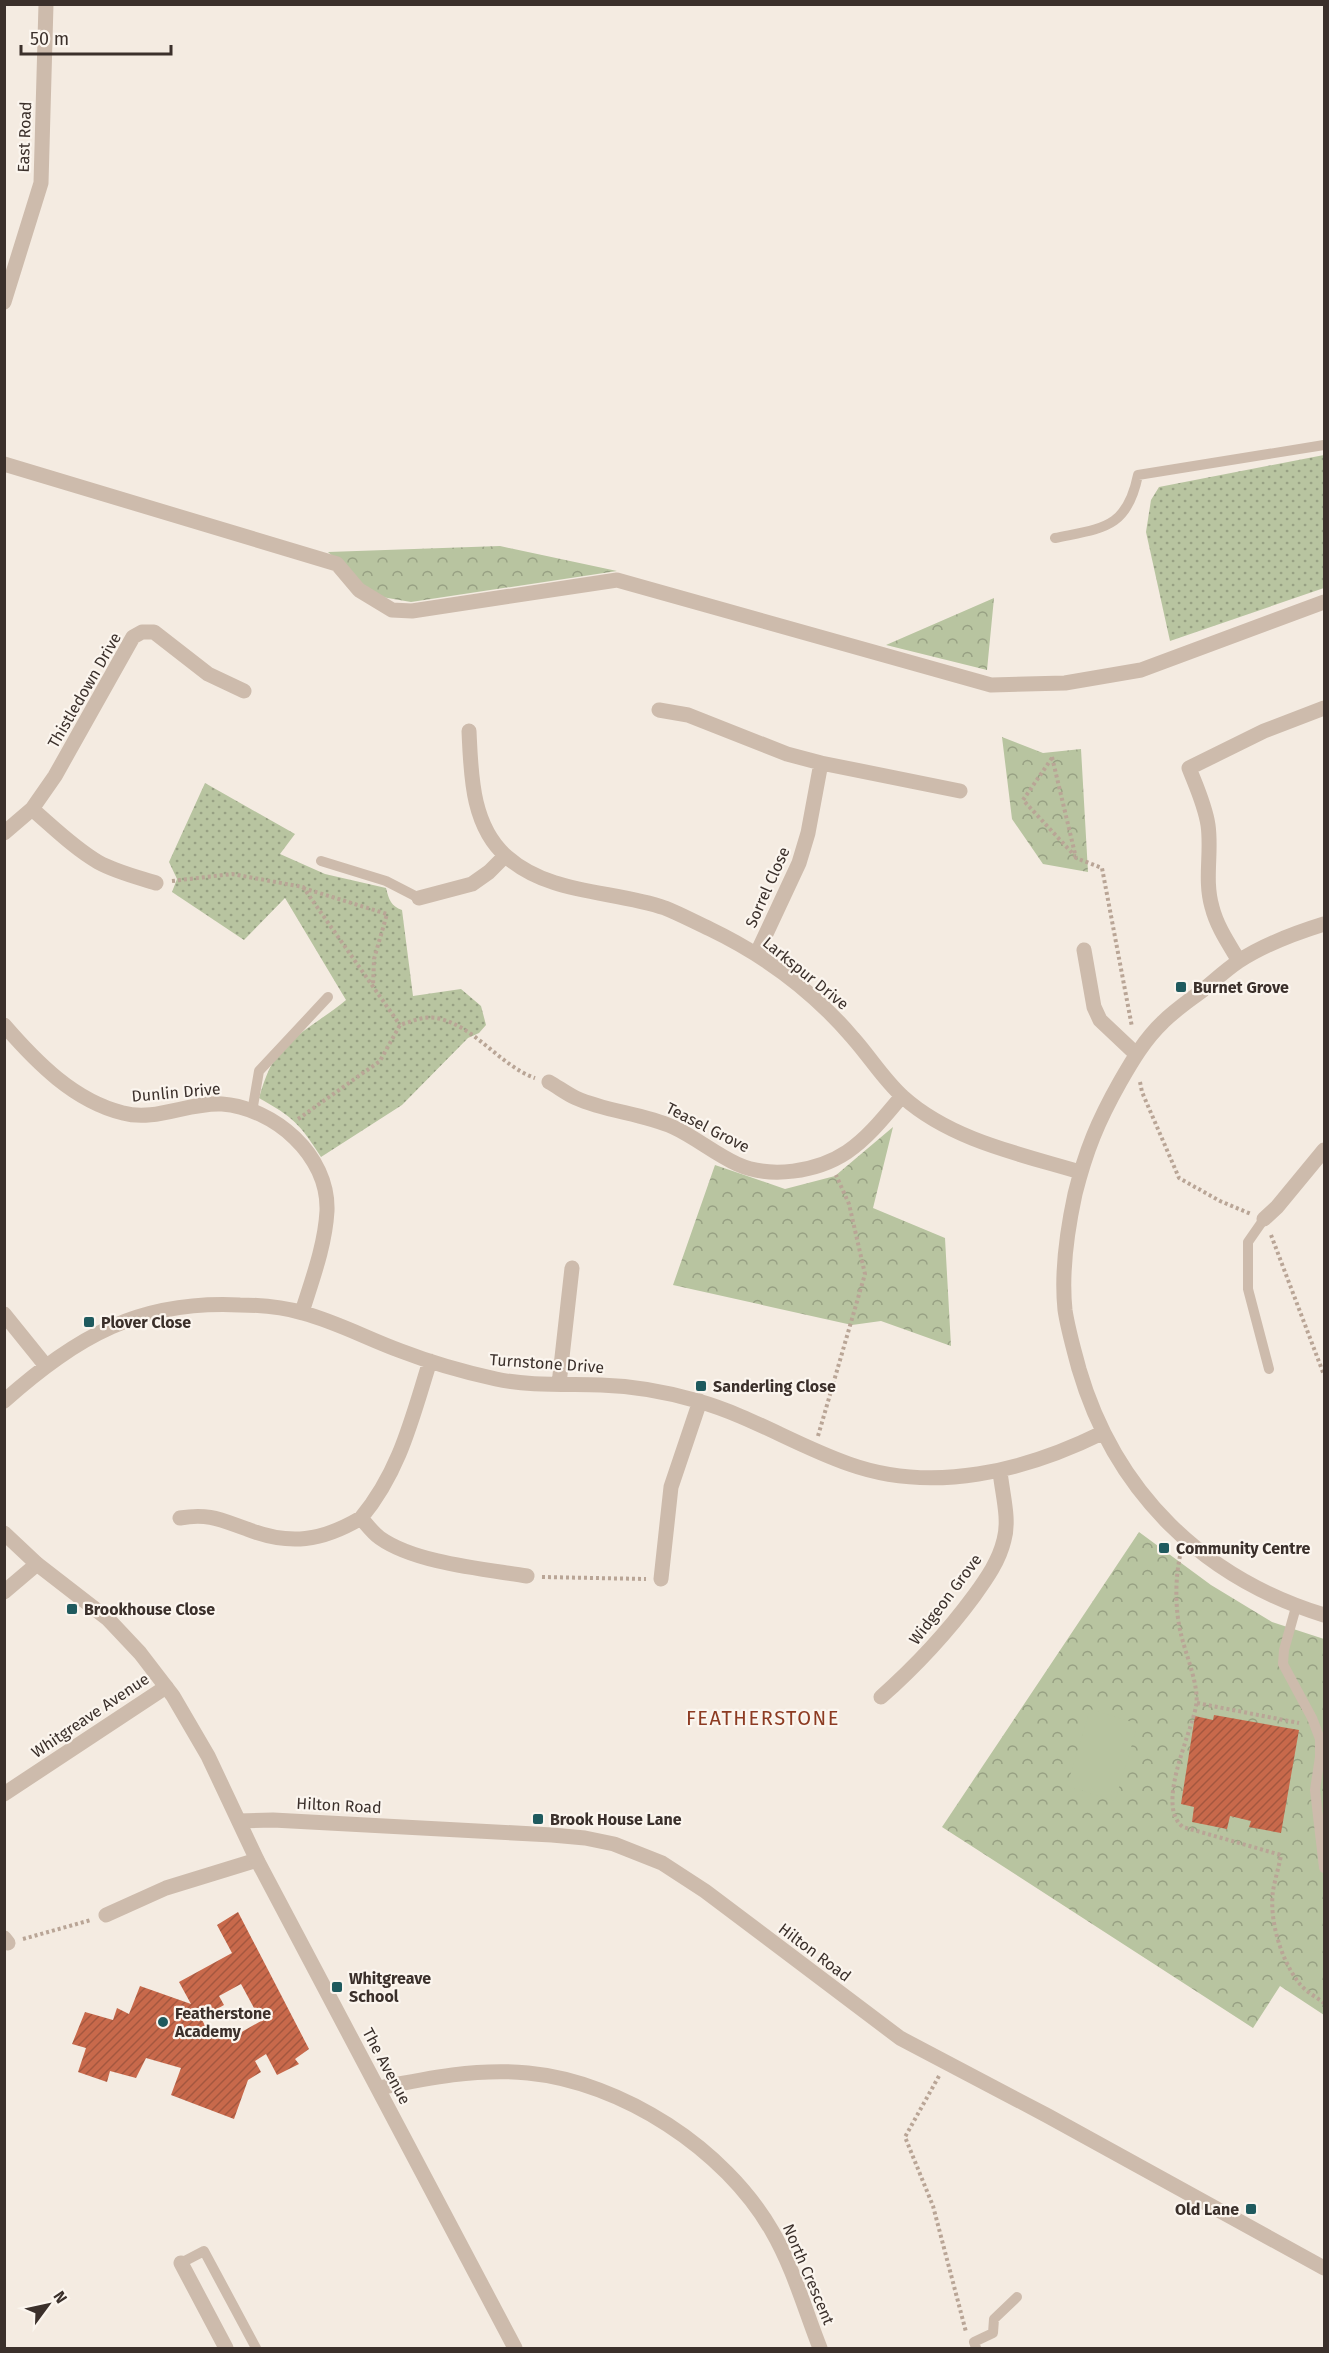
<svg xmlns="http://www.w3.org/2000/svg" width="1329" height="2353" viewBox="0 0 1329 2353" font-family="'Fira Sans',sans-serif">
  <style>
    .grass { fill: url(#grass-dots) }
    .forest { fill: url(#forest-crowns) }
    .garden { fill: #b8c4a0 }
    .building { fill: url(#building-hatch); fill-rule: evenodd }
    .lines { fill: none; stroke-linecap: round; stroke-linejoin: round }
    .path { stroke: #b9a596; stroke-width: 4; stroke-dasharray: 3 3; stroke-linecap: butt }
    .service { stroke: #cdbbac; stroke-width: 10 }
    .minor { stroke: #cdbbac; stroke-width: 15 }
    .tertiary { stroke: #cdbbac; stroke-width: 15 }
    .poi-dot { fill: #1f5a5e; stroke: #fbf5ee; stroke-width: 2 }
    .labels { text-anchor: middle; stroke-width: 4.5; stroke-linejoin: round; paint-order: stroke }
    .street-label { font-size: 16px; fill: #3b302b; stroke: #fbf5ee }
    .poi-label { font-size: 16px; font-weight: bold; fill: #3b302b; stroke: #fbf5ee; text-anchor: start }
    .quarter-label { font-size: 20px; letter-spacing: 1.5px; fill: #8c3b22; stroke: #fbf5ee }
  </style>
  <defs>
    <pattern id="grass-dots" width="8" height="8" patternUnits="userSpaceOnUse" patternTransform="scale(1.5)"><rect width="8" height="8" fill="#b8c4a0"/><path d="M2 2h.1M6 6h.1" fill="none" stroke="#97a083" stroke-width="1.8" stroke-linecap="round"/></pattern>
    <pattern id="forest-crowns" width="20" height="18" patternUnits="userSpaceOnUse" patternTransform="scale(1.5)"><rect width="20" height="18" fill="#b8c4a0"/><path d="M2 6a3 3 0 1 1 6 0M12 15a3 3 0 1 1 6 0" fill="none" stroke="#97a083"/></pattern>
    <pattern id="building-hatch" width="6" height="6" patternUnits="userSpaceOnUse" patternTransform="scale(1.5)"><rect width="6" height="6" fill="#c8694b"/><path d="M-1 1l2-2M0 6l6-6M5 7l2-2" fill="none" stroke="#a4573f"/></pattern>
  </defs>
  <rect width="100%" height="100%" fill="#f4ebe1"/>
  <path class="grass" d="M1324,455V588L1170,641L1146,532L1151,500L1159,487Z
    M205,783L295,834L280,854L325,874L386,888C389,900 391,906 402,910L413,996L461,989L481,1006L486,1025L479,1033L468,1038L402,1105L321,1157C300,1124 293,1117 259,1098C263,1085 267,1071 275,1059C290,1036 325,1018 346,1000L285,898L244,940L172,892L177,879L169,862Z"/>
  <path class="forest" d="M500,546L617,571L411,602L382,597L364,585L328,552Z
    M994,598L987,670L886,645Z
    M1002,737L1043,753L1081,749L1088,872L1043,864L1012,819Z
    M893,1127L873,1208L945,1238L951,1346L881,1321L852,1325L673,1285L715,1165L785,1189L835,1176Z
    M1139,1532L1211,1585L1272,1622L1324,1639V2015L1280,1986L1253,2028L942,1827Z"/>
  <path class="garden" d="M1090,1709L1138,1724L1115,1801L1067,1786Z"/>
  <path class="building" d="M1214,1715L1299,1730L1281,1833L1249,1827L1251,1821L1230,1816L1227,1829L1192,1822L1194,1807L1181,1804L1195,1716L1213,1720Z
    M238,1912L309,2049L295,2059L299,2064L277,2075L266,2054L255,2061L261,2072L248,2080L234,2119L171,2095L181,2068L146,2058L136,2078L110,2071L107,2082L78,2072L86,2048L72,2044L85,2012L113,2020L117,2008L129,2014L140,1986L191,2004L179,1982L232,1953L217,1925ZM241,1984L261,2021L231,2038L226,2029L211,2037L201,2018L224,2005L219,1996Z"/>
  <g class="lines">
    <path class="path" d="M1052,757L1076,858L1102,868L1132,1027
      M1052,758L1023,800L1075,856
      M172,881L232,874L303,887L400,1025
      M303,888L387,914L374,959L373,987
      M1140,1082L1142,1092L1179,1178L1220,1201L1251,1214
      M298,1119L380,1061L400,1025C412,1021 424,1016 436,1018C473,1024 500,1066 535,1078
      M1271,1235L1324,1375
      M818,1436L865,1274L849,1204L836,1175
      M1180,1556C1175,1579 1175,1611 1181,1634C1185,1653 1200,1687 1196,1706C1191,1735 1155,1806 1183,1827L1281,1855C1279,1867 1275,1879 1273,1891C1269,1920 1281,1960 1299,1983C1305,1991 1316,1997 1324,2003
      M542,1577L646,1579
      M1197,1703L1299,1723
      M23,1939L91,1920
      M939,2076L905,2137L933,2206L966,2332"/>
    <path class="service" d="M1055,538C1103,528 1127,529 1138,475L1324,445
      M321,861L386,881L419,898
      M252,1112L259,1071L328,997
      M1264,1219L1248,1242V1289L1269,1369
      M1296,1607L1284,1650L1283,1664L1312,1718L1320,1739V1757L1315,1790L1324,1868
      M181,2263L204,2251L256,2348
      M976,2348L974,2342L993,2333L994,2319L1017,2297"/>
    <path class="minor" d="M4,302L41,183L46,4
      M4,464L337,564L359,590L392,610L412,611L617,580L991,685L1065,683L1141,670L1324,602
      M659,710L688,715L787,754L821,763L808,833L799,863L757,953
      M469,731C471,773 471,826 507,857C550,895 613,890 665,908C680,914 695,922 710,929C764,955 814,992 853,1038C870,1057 884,1080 903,1097C951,1140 1020,1154 1080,1172
      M821,763L960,791
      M32,809C53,827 74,848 98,862C116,872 137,877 156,883
      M4,833L32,809L55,776L133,637L142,632H154L208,674L244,691
      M419,898L472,884L489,872L505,856
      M1324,924C1295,933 1265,944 1239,961C1227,969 1215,980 1203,990C1190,1000 1175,1010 1163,1022C1145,1039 1132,1061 1120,1082C1098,1121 1086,1150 1075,1194C1067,1231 1061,1272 1065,1310C1068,1330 1074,1350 1079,1369C1115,1492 1203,1578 1324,1615
      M1084,950L1094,1007L1100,1020L1136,1054
      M1239,961C1229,944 1217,927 1212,907C1204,880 1212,852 1208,825C1205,805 1196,786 1189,768L1264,731L1324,708
      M4,1025C36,1062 74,1101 123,1113C155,1122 189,1102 222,1104C274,1108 329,1155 327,1211C325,1246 312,1280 302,1312
      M549,1082C558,1087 567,1094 576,1098C607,1112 642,1113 673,1127C695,1137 715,1154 737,1164C770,1179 817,1172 847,1152C868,1138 886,1115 902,1096
      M1264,1219L1277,1207L1324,1150
      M4,1314L46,1366
      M559,1384L572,1268
      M4,1401C78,1336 139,1300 240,1305C261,1305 283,1307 303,1313C337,1322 368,1339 401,1351C432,1363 464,1372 496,1379C528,1386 567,1384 601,1385C634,1386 667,1392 698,1401C751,1416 797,1446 849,1464C933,1494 1025,1471 1102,1433
      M180,1518C209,1513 221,1520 247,1529C290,1546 322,1541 361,1518C367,1525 373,1533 380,1538C415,1563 484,1569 527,1576
      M361,1518C400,1471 412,1418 430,1361
      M661,1579L671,1487L700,1401
      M4,1592L37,1564
      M881,1697C916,1666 946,1634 974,1596C987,1578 999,1561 1004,1540C1010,1519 1002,1493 1000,1471
      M4,1794L166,1687
      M239,1821L273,1820L552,1835L585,1838L614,1844L662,1863L705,1891L900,2038L1048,2116L1324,2268
      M106,1915L166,1888L257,1860
      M4,1938L8,1943
      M379,2088C428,2078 477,2068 528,2073C622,2082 725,2149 772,2231C793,2267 805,2310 820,2348
      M181,2263L226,2348"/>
    <path class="tertiary" d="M4,1533L37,1564L108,1619L140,1653L173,1696L208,1756L257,1860L515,2348"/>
  </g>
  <g class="poi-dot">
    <rect x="1175" y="981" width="12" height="12" rx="3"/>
    <rect x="83" y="1316" width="12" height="12" rx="3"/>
    <rect x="695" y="1380" width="12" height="12" rx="3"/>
    <rect x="1158" y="1542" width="12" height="12" rx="3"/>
    <rect x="66" y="1603" width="12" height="12" rx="3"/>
    <rect x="532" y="1813" width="12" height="12" rx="3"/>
    <rect x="331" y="1981" width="12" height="12" rx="3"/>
    <circle cx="163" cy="2022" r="6"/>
    <rect x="1245" y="2203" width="12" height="12" rx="3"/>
  </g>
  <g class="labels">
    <g class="street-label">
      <text transform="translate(24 137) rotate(-88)" y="6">East Road</text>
      <text transform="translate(84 690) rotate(-60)" y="6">Thistledown Drive</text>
      <text transform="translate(767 887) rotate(-66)" y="6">Sorrel Close</text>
      <text transform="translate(806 973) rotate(39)" y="6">Larkspur Drive</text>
      <text transform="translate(176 1092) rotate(-5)" y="6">Dunlin Drive</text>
      <text transform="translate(708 1127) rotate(27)" y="6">Teasel Grove</text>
      <text transform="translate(547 1363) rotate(4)" y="6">Turnstone Drive</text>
      <text transform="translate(945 1599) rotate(-53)" y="6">Widgeon Grove</text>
      <text transform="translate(90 1715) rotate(-34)" y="6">Whitgreave Avenue</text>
      <text transform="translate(339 1805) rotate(3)" y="6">Hilton Road</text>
      <text transform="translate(815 1952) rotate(37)" y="6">Hilton Road</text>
      <text transform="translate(387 2066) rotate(62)" y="6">The Avenue</text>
      <text transform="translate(809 2274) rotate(67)" y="6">North Crescent</text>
    </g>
    <g class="poi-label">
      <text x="1193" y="993">Burnet Grove</text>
      <text x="101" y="1328">Plover Close</text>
      <text x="713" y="1392">Sanderling Close</text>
      <text x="1176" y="1554">Community Centre</text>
      <text x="84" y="1615">Brookhouse Close</text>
      <text x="550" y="1825">Brook House Lane</text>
      <text x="349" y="1984">Whitgreave<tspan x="349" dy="18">School</tspan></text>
      <text x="175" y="2019">Featherstone<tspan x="175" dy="18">Academy</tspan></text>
      <text x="1239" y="2215" text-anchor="end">Old Lane</text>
    </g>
    <g class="quarter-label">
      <text x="763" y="1725">FEATHERSTONE</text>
    </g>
  </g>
  <rect width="1329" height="2353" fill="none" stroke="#3b302b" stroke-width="12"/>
  <g transform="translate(48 2305) rotate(57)" stroke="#fbf5ee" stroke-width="4.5" paint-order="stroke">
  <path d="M0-4.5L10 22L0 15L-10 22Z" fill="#3b302b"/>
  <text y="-9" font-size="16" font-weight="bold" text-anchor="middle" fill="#3b302b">N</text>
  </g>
  <path d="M21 45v9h150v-9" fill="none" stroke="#3b302b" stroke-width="3"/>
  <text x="30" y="45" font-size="18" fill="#3b302b" stroke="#fbf5ee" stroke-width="4.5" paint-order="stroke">50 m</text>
</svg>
